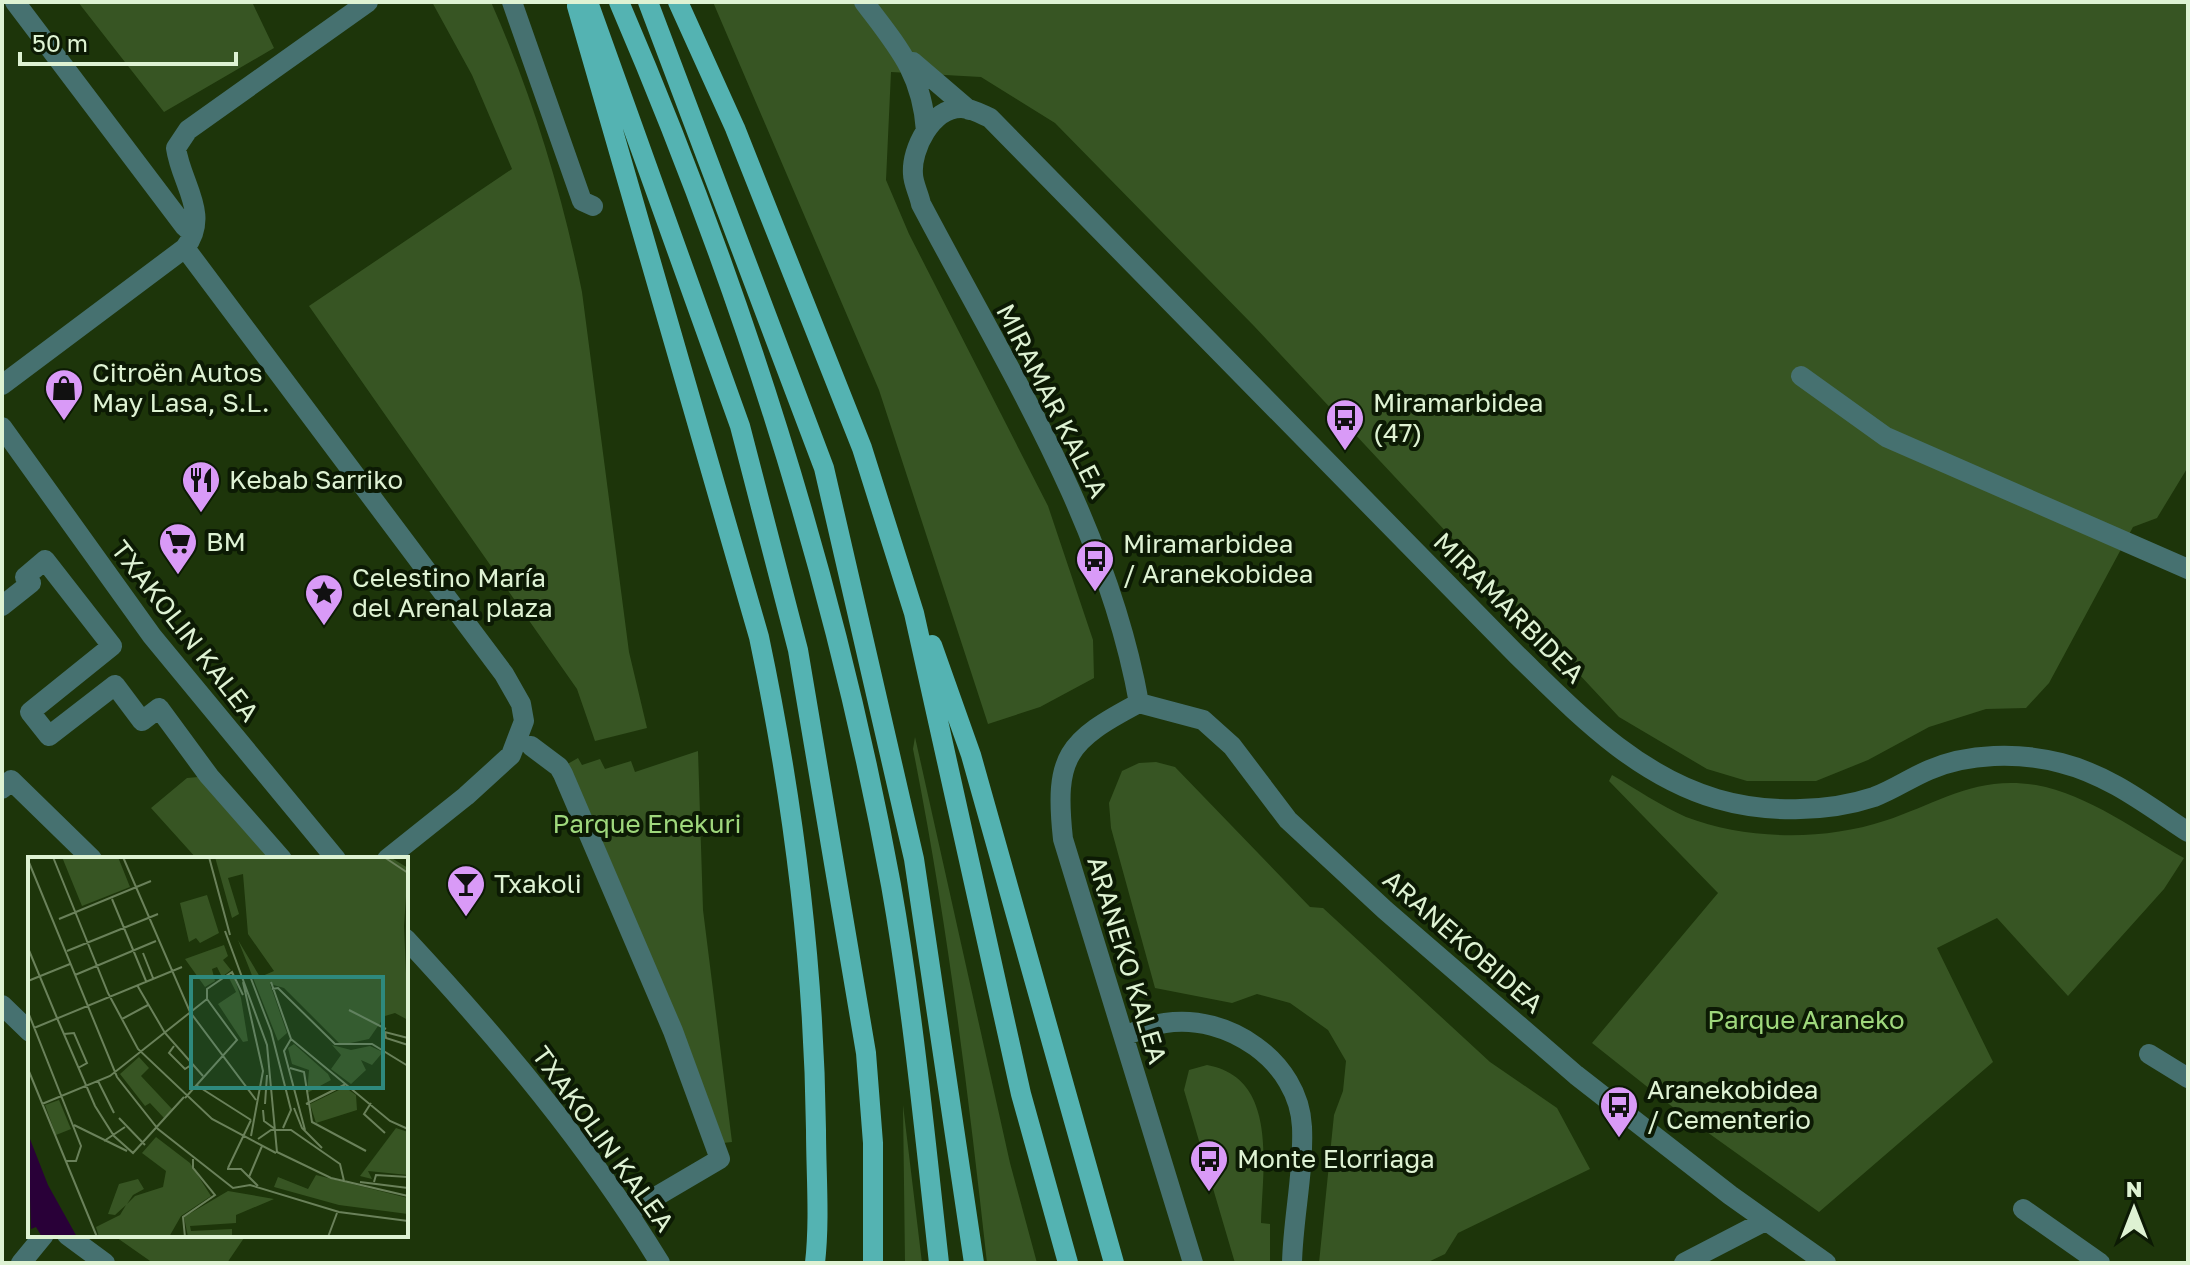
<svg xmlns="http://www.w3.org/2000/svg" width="2190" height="1265" viewBox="0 0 2190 1265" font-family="'Golos Text',sans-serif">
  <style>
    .green { fill: #375523 }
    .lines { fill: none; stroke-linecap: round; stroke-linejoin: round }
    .street { stroke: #467170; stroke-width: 20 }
    .primary { stroke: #54b3b2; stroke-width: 20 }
    .labels { text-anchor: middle; stroke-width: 8; stroke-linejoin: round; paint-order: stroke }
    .poi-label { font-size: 26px; fill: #def2d3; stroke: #0c1a04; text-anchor: start }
    .street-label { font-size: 26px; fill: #def2d3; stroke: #0c1a04 }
    .park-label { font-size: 26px; fill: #9fd87c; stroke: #0c1a04 }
    .inset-road { fill: none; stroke: #6a815a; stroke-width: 2 }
    .view { fill: #2e897d; fill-opacity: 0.15; stroke: #2e897d; stroke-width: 4 }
    .inset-edge { fill: none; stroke: #def2d3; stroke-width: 4 }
  </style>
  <rect width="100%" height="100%" fill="#1d350a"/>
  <path class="green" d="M78,2H252L274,48L164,112Z
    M432,2H491C532,95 562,192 582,292L629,652L647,728L595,741L577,689L309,306L512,169L472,75Z
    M713,2H2188V467L2157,518L2133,527L2049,683L2026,708L1986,709L1929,727L1868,760L1816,781H1747L1707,769L1619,717L1254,326L1055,123L981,77L891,72L886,180L909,234L1048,506L1093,640L1094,678L1040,707L988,724L879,390Z
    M915,737L1010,1163L1037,1263H987C968,1090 947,919 913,749Z
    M698,751L703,910L732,1142L723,1143L564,766L578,758L582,765L600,759L605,769L631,761L635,772Z
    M1156,762L1175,767L1310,907L1323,908L1490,1062L1557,1108L1590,1169L1458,1233L1445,1254L1426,1263H1319L1334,1115L1343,1091L1346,1061L1328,1030L1290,1003L1257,994L1232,1003L1155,988L1111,828L1109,803L1122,771L1139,763Z
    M1612,775C1636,789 1661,806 1686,817C1746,840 1824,841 1884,821C1939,803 1975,775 2036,785C2088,794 2139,833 2184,858L2164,889L2068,996L1997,918L1937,948L1993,1062L1819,1212L1679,1112L1592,1043L1718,893L1609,781Z
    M209,776L282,859H197L151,808L187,778Z
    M1207,1065C1280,1078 1262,1170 1261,1223L1270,1224V1263H1235L1184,1090L1189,1070Z
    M903,1105L922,1263H905Z
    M113,1235H246L227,1263H153Z"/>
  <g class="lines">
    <path class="street" d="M15,2L185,227
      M512,2L582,201L593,206
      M864,2C898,47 922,73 926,131
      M913,62L969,110
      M185,248L504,674L521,704L524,721L511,755L466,796L387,859
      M1801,376L1886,437L2188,569
      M2,385L185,248C211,215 181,184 176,148L188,130L368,2
      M2,427L152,636L336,859
      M2,606L31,583L25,577L45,560L112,646L30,712L49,736L115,685L142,721L159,708L209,776L282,859
      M1139,703C1107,523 1005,364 921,204C919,194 913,183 913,174C911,149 932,108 961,108C971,108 981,114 990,118L1517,655C1576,712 1635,775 1717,799C1765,813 1826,813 1874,797C1893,790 1910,778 1929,770C1968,753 2019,752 2061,763C2109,775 2147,805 2188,832
      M1139,703L1203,720L1232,746L1288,820L1385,910L1576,1075L1730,1195L1826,1263
      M1139,703C1067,741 1054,756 1063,839L1193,1263
      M531,746L559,767L563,774L673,1031L720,1159L640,1206
      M2,789L11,780L92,859
      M406,939C500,1040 588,1145 660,1263
      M2,1005L30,1032
      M1124,1036C1137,1031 1151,1025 1165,1023C1227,1013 1299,1061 1302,1127C1304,1172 1293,1218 1292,1263
      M2149,1054L2188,1078
      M2023,1209L2100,1263
      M67,1235L105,1263
      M21,1263L44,1235
      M1684,1263L1765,1221"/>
    <path class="primary" d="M588,2L740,426L798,650L866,1053L873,1143V1263
      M619,2C741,286 835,581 891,885C913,1010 925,1137 939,1263
      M648,2L824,468L914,859L974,1263
      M678,2L735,128L862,448L914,613L1021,1094L1068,1263
      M577,6L759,637C793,798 814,965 816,1130C816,1174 820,1219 815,1263
      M932,645L971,755L1114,1263"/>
  </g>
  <defs>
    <symbol id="shop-pin" viewBox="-11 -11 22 30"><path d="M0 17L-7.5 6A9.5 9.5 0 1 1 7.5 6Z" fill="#d99af7" stroke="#0c1a04"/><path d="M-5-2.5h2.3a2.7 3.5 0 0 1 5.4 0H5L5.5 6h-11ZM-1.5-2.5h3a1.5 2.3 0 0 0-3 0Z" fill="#111"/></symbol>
    <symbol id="bus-pin" viewBox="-11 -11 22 30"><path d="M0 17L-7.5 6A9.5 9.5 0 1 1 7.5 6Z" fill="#d99af7" stroke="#0c1a04"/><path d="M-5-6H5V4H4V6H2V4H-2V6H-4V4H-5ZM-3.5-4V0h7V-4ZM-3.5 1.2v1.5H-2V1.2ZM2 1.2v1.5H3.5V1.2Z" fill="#111"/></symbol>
    <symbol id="restaurant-pin" viewBox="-11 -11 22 30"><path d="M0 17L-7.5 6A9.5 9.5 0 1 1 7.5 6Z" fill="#d99af7" stroke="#0c1a04"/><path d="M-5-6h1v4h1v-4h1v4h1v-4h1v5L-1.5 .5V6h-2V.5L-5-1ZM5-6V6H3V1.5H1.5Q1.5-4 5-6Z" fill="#111"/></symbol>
    <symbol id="supermarket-pin" viewBox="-11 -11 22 30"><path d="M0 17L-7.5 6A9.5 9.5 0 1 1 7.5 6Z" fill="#d99af7" stroke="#0c1a04"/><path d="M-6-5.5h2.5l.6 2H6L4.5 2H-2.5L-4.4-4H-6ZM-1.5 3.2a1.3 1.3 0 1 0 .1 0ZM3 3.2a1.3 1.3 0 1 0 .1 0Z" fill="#111"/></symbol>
    <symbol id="sight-pin" viewBox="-11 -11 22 30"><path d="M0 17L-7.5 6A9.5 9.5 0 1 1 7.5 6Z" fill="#d99af7" stroke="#0c1a04"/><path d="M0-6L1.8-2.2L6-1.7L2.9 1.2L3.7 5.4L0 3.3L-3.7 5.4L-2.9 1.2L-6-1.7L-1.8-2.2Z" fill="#111"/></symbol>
    <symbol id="bar-pin" viewBox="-11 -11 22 30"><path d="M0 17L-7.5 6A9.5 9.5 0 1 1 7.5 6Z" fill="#d99af7" stroke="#0c1a04"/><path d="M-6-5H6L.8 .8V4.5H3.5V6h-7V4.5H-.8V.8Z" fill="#111"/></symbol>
  </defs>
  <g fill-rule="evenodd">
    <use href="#shop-pin" x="42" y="366" width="44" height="60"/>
    <use href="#bus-pin" x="1323" y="396" width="44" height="60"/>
    <use href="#restaurant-pin" x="179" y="458" width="44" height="60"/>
    <use href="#supermarket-pin" x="156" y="520" width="44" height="60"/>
    <use href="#bus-pin" x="1073" y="537" width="44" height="60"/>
    <use href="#sight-pin" x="302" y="571" width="44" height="60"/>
    <use href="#bar-pin" x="444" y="862" width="44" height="60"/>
    <use href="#bus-pin" x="1597" y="1083" width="44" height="60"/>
    <use href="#bus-pin" x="1187" y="1137" width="44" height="60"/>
  </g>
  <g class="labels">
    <g class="poi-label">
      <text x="92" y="382">Citroën Autos<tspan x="92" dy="30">May Lasa, S.L.</tspan></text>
      <text x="1373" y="412">Miramarbidea<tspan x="1373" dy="30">(47)</tspan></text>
      <text x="229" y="489">Kebab Sarriko</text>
      <text x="206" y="551">BM</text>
      <text x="1123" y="553">Miramarbidea<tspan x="1123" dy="30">/ Aranekobidea</tspan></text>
      <text x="352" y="587">Celestino María<tspan x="352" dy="30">del Arenal plaza</tspan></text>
      <text x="494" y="893">Txakoli</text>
      <text x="1647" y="1099">Aranekobidea<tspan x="1647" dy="30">/ Cementerio</tspan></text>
      <text x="1237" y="1168">Monte Elorriaga</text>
    </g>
    <g class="street-label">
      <text transform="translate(1052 401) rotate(63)" y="9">MIRAMAR KALEA</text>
      <text transform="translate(1509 608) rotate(45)" y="9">MIRAMARBIDEA</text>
      <text transform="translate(185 631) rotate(52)" y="9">TXAKOLIN KALEA</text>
      <text transform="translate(1463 942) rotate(41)" y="9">ARANEKOBIDEA</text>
      <text transform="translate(1127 960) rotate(73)" y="9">ARANEKO KALEA</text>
      <text transform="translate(603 1139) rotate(54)" y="9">TXAKOLIN KALEA</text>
    </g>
    <g class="park-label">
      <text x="647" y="833">Parque Enekuri</text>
      <text x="1806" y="1029">Parque Araneko</text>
    </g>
  </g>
  <g transform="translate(28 857)">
    <rect width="380" height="380" fill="#1d350a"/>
    <path d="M34,0H90L102,30L54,49ZM187,0H362L380,11L376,69L380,163L367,156L357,159L341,182L313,188L256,131L242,127L259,176L250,184L210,83L232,120L246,114L220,77L215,17L200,21L211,57L204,61ZM179,38L191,76L172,86L168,81L161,85L152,46ZM196,88L200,99L195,103L203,113L194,120L189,110L184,112L187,124L177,130L157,102ZM205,117L213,141L220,184L215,185L190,147L208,135L200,119ZM266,187L300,217L303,223L279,236L281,213L264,207L260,191ZM304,188L323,193L342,189L355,195L344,208L333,203L338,213L323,227L303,212L313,198ZM111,200L121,211L113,219L144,252L136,261L122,246L117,249L92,217ZM317,230L328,238L329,253L288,266L282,247ZM31,243L43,272L28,278L17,248ZM368,271L380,275V318L340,314L344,322L332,319ZM128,280L162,306L183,339L153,359L141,380H71L68,370L92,358L98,348L87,358L80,357L91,327L110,322L116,332L105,338L99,347L107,339L135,330L138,314L114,296ZM288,318L380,341V357L311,348L246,330L250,320L280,332ZM200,334L246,342L208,358V366L162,369L163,374L204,372V380H160L156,360Z" fill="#375523"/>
    <path d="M0,277L20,328L49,380H14L8,370L3,372Z" fill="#290038"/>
    <path class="inset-road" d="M25,0L80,136L110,192L184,262L248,296M95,0L162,155L228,243M181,0L202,78M356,0L380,16M0,3L89,220L130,272L205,331L222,328L311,355L380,364M84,42L118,124M31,62L123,24M197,74L239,188L249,295L303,321L380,339M0,91L29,161M39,94L130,57M115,96L125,121M47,118L128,84M222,119L243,174L263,253L255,271M0,124L42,107M215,125L235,214L223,279M243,125L263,182M109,128L137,176L175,219M244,132L250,131L307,187H344L380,209M179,142V132L204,115L215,138M321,153L358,172M0,155L53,289L48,304H37M29,161L67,249L86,279L105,296L156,240M94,162L120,148M6,171L154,110M36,177L46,176L59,206L50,211M380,181L357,175L358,181L380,188M263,182L362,264L380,272M263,182L256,194L277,273M146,189L141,196L157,212L163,208M262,211L276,215L284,265L338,294M0,212L69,380M70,224L86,256M168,228L223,263M157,241L209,183L179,142M343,246L336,257L357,276M14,247L82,219L179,142M237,247L239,218M278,247L318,227M266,251L274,271L294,291M235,253L236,264L247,272M91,261L117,288M46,268L99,294M230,282L243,273H263L312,307L316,324M76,284L97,270M200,311L223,263M199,312H213L230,329M221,320L234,289M332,325L380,331M346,325L348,318L380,320M157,380L155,360L187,338L165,311V302M300,380L309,356"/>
    <path class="view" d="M163,120H355V231H163Z"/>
    <rect width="380" height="380" class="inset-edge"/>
  </g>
  <rect width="2190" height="1265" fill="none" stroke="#def2d3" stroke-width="8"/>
  <g transform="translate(2134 1209)" stroke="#0c1a04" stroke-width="6" paint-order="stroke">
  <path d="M0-6L14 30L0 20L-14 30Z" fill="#def2d3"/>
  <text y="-12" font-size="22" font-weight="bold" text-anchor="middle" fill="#def2d3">N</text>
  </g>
  <path d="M20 52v12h216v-12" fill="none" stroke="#def2d3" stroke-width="4"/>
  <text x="32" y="52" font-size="24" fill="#def2d3" stroke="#0c1a04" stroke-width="6" paint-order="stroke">50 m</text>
</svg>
